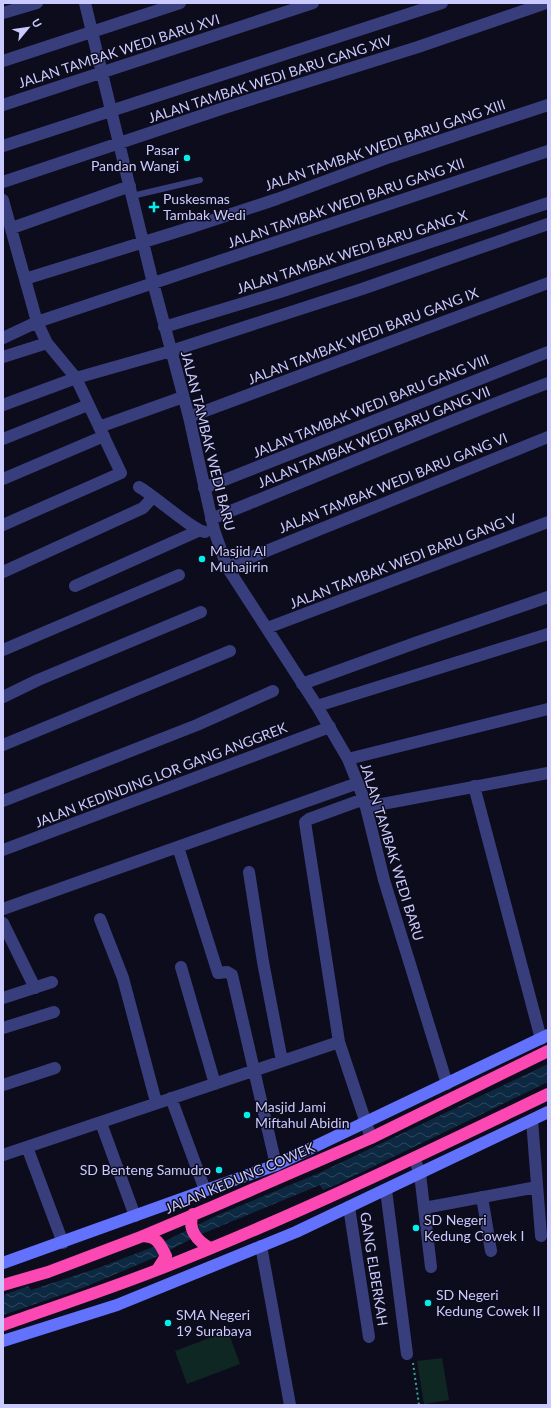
<svg xmlns="http://www.w3.org/2000/svg" width="551" height="1408" viewBox="0 0 551 1408" font-family="Lato,sans-serif">
  <style>
    .pitch { fill: #0f2723 }
    .water { fill: url(#water-waves) }
    .lines { fill: none; stroke-linecap: round; stroke-linejoin: round }
    .path { stroke: #2fac95; stroke-width: 2; stroke-dasharray: 2 3; stroke-linecap: butt }
    .lane { stroke: #383e7c; stroke-width: 6 }
    .street { stroke: #383e7c; stroke-width: 12 }
    .secondary { stroke: #6372fc; stroke-width: 12 }
    .highway { stroke: #fb48b3; stroke-width: 12 }
    .poi-dot { fill: #05eee9; stroke: #0d0c1d; stroke-width: 1.5 }
    .labels { text-anchor: middle; stroke-width: 3; stroke-linejoin: round; paint-order: stroke }
    .street-label { font-size: 14px; fill: #cacafe; stroke: #0d0c1d }
    .poi-label { font-size: 14px; fill: #cacafe; stroke: #0d0c1d; text-anchor: start }
  </style>
  <defs>
    <pattern id="water-waves" width="16" height="10" patternUnits="userSpaceOnUse"><rect width="16" height="10" fill="#0d2841"/><path d="M0 5q4-4 8 0t8 0" fill="none" stroke="#2f465e"/></pattern>
  </defs>
  <rect width="100%" height="100%" fill="#0d0c1d"/>
  <path class="pitch" d="M228,1331L240,1364L187,1384L175,1351Z
    M442,1358L449,1400L424,1404L417,1361Z"/>
  <path class="water" d="M548,1064V1082L333,1186L323,1190L320,1185L199,1235L156,1257L85,1287L3,1315V1295L28,1286L31,1290L98,1268L153,1247L218,1215L319,1173Z"/>
  <g class="lines">
    <path class="path" d="M413,1363L419,1405"/>
    <path class="lane" d="M132,196L200,180"/>
    <path class="street" d="M85,3L151,275L189,417L214,530L227,567L317,706L348,759L364,799L384,880L447,1084
      M3,13L37,3
      M3,61L180,3
      M3,105L313,3
      M3,146L442,3
      M3,182L227,107L418,47L546,3
      M3,200L37,322L47,343L76,378L121,473L3,525
      M12,228L130,186
      M25,279L189,228L277,199L390,157L548,105
      M164,327L280,292L548,203
      M3,338L37,322L548,151
      M3,357L47,343
      M3,405L76,378L171,351L362,289L548,224
      M189,417L548,283
      M99,427L183,397
      M3,439L88,405
      M3,479L104,436
      M139,487C155,496 192,530 205,532
      M204,488L548,352
      M211,519C324,474 434,426 548,383
      M227,567L548,437
      M3,572L143,508L153,497
      M75,586L198,531
      M267,628L548,522
      M3,650L179,575
      M302,684L418,642L548,597
      M3,697L38,680L201,612
      M317,706L548,634
      M3,745L230,651
      M348,759L548,709
      M474,786L541,1039
      M364,799L309,819L305,822L339,1042L371,1138
      M3,801L197,725L273,691
      M366,807L548,773
      M178,847L218,973L227,972L232,975L276,1165
      M3,850L330,727
      M249,872L263,962L282,1061
      M3,909L358,783
      M100,919L123,978L156,1102
      M3,923L35,988
      M181,967L215,1084
      M3,998L52,982
      M3,1028L54,1012
      M3,1085L55,1068
      M171,1098L205,1190
      M532,1120L541,1236
      M101,1123L135,1216
      M27,1147L63,1243
      M3,1155L339,1042
      M414,1158L420,1174L431,1267
      M386,1190L407,1354
      M482,1197L491,1251
      M349,1207L369,1337
      M424,1208L537,1187
      M261,1246L290,1405"/>
    <path class="secondary" d="M3,1263L276,1165L548,1035
      M3,1341L117,1305L296,1232L548,1112"/>
    <path class="highway" d="M193,1214C187,1229 197,1241 210,1248
      M143,1236C158,1237 160,1244 166,1256L157,1270
      M3,1285L48,1272L143,1236L212,1207L371,1138L548,1051
      M3,1325C54,1307 106,1290 157,1270C290,1218 419,1156 548,1094"/>
  </g>
  <g class="poi-dot">
    <circle cx="187" cy="158" r="4"/>
    <path d="M152 201h4v4h4v4h-4v4h-4v-4h-4v-4h4z"/>
    <circle cx="202" cy="559" r="4"/>
    <circle cx="247" cy="1115" r="4"/>
    <circle cx="219" cy="1170" r="4"/>
    <circle cx="416" cy="1228" r="4"/>
    <circle cx="428" cy="1303" r="4"/>
    <circle cx="168" cy="1323" r="4"/>
  </g>
  <g class="labels">
    <g class="street-label">
      <text transform="translate(119 51) rotate(-18)" y="5">JALAN TAMBAK WEDI BARU XVI</text>
      <text transform="translate(270 79) rotate(-18)" y="5">JALAN TAMBAK WEDI BARU GANG XIV</text>
      <text transform="translate(385 145) rotate(-19)" y="5">JALAN TAMBAK WEDI BARU GANG XIII</text>
      <text transform="translate(346 203) rotate(-19)" y="5">JALAN TAMBAK WEDI BARU GANG XII</text>
      <text transform="translate(352 252) rotate(-18)" y="5">JALAN TAMBAK WEDI BARU GANG X</text>
      <text transform="translate(363 336) rotate(-21)" y="5">JALAN TAMBAK WEDI BARU GANG IX</text>
      <text transform="translate(371 406) rotate(-22)" y="5">JALAN TAMBAK WEDI BARU GANG VIII</text>
      <text transform="translate(374 437) rotate(-22)" y="5">JALAN TAMBAK WEDI BARU GANG VII</text>
      <text transform="translate(208 441) rotate(76)" y="5">JALAN TAMBAK WEDI BARU</text>
      <text transform="translate(393 483) rotate(-22)" y="5">JALAN TAMBAK WEDI BARU GANG VI</text>
      <text transform="translate(403 561) rotate(-21)" y="5">JALAN TAMBAK WEDI BARU GANG V</text>
      <text transform="translate(161 775) rotate(-21)" y="5">JALAN KEDINDING LOR GANG ANGGREK</text>
      <text transform="translate(392 852) rotate(73)" y="5">JALAN TAMBAK WEDI BARU</text>
      <text transform="translate(240 1178) rotate(-23)" y="5">JALAN KEDUNG COWEK</text>
      <text transform="translate(374 1269) rotate(81)" y="5">GANG ELBERKAH</text>
    </g>
    <g class="poi-label">
      <text x="179" y="155" text-anchor="end">Pasar<tspan x="179" dy="16">Pandan Wangi</tspan></text>
      <text x="163" y="204">Puskesmas<tspan x="163" dy="16">Tambak Wedi</tspan></text>
      <text x="210" y="556">Masjid Al<tspan x="210" dy="16">Muhajirin</tspan></text>
      <text x="255" y="1112">Masjid Jami<tspan x="255" dy="16">Miftahul Abidin</tspan></text>
      <text x="211" y="1175" text-anchor="end">SD Benteng Samudro</text>
      <text x="424" y="1225">SD Negeri<tspan x="424" dy="16">Kedung Cowek I</tspan></text>
      <text x="436" y="1300">SD Negeri<tspan x="436" dy="16">Kedung Cowek II</tspan></text>
      <text x="176" y="1320">SMA Negeri<tspan x="176" dy="16">19 Surabaya</tspan></text>
    </g>
  </g>
  <rect width="551" height="1408" fill="none" stroke="#cacafe" stroke-width="8"/>
  <g transform="translate(28 28) rotate(61)" stroke="#0d0c1d" stroke-width="3" paint-order="stroke">
  <path d="M0-3L7 15L0 10L-7 15Z" fill="#cacafe"/>
  <text y="-6" font-size="11" font-weight="bold" text-anchor="middle" fill="#cacafe">U</text>
  </g>
</svg>
